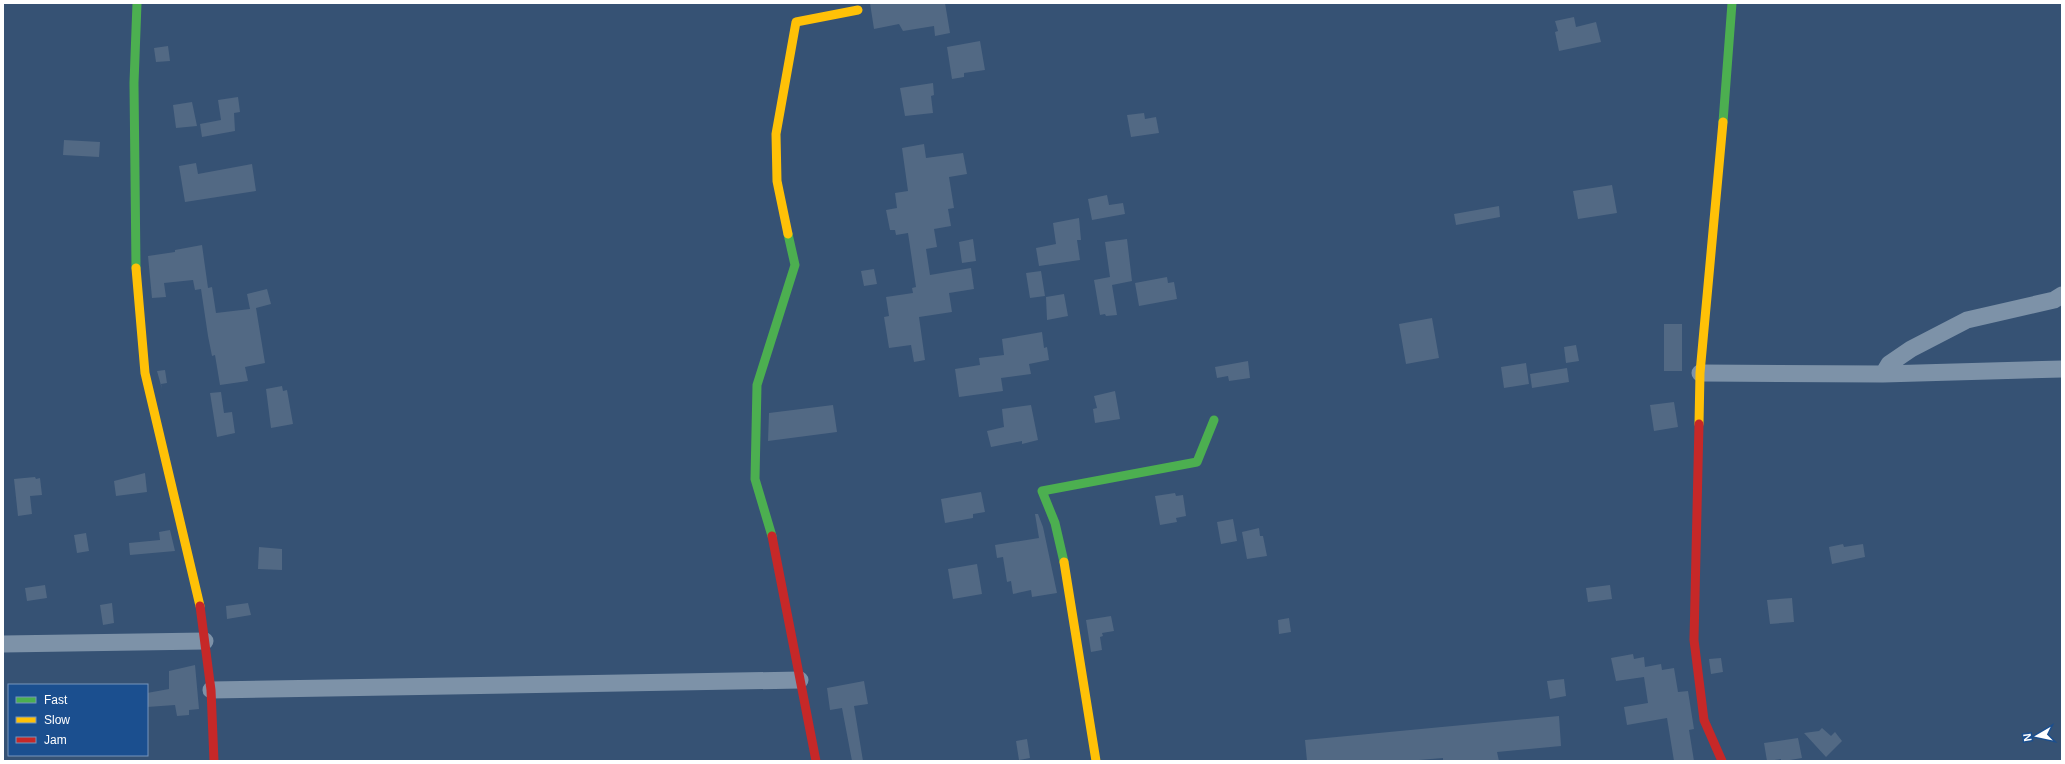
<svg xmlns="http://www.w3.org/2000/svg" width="2065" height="764" viewBox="0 0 2065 764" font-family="Helvetica,sans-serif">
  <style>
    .building { fill: #526984 }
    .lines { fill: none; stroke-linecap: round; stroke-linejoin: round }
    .street { stroke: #7d92a8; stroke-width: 17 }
    .fast { stroke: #4caf50; stroke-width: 9 }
    .slow { stroke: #ffc107; stroke-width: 9 }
    .jam { stroke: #c62828; stroke-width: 9 }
  </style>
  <rect width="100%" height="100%" fill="#365274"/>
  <path class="building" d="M870,3H945L950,33L935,36L934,26L903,31L899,24L874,29Z
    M1574,17L1576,27L1596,22L1601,42L1559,51L1555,32L1558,31L1555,21Z
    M980,41L985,70L964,73V77L952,79L947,47Z
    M168,46L170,61L156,62L154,48Z
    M933,83L934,95L931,96L933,113L905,116L900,88Z
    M238,97L240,112L234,113L235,131L202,137L200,124L221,120L218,100Z
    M192,102L197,126L176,128L173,105Z
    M1144,113L1145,119L1156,117L1159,133L1131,137L1127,115Z
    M64,140L100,142L99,157L63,155Z
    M924,144L926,158L963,153L967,174L949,177L954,208L948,209L951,226L934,229L937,247L926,249L930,275L971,268L974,289L949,293L952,312L919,317L925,360L914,362L911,345L889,348L884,317L889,316L886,297L913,293L912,288L916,287L908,233L896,235L895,230H890L886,210L897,208L895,193L908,191L902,148Z
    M196,163L198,174L252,164L256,191L185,202L179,166Z
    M1612,185L1617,213L1578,219L1573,191Z
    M1107,195L1109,205L1123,203L1125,214L1092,220L1088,199Z
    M1499,206L1500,217L1456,225L1454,214Z
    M1079,218L1081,240H1077L1080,260L1039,266L1036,248L1056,244L1053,223Z
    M973,239L976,261L962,263L959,242Z
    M1127,239L1132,281L1112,285L1117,315L1106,316L1105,314L1100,315L1094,280L1110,277L1105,242Z
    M202,245L208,288L212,287L216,313L250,309L247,294L267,289L271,304L256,308L265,363L245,367L248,381L220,385L215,355L212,356L208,336L201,289L195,290L193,280L164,283L166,297L152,298L148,256L175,252V250Z
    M874,269L877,284L864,286L861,271Z
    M1041,271L1045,296L1030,298L1026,273Z
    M1167,277L1168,283L1174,282L1177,299L1139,306L1135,283Z
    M1064,294L1068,316L1047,320L1046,297Z
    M1432,318L1439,358L1406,364L1399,324Z
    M1664,324H1682V371H1664Z
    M1042,332L1044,348L1047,347L1049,360L1029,364L1031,374L1001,378L1003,391L959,397L955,369L980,365L979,358L1004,355L1002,339Z
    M1576,345L1579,361L1566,363L1564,347Z
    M1248,361L1250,378L1229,381L1228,376L1217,378L1215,367Z
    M1526,363L1529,384L1504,388L1501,367Z
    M1567,368L1569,382L1532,388L1530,374Z
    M165,370L167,383L161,384L162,389L157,371Z
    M282,386L283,391L287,390L293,424L271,428L266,389Z
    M1115,391L1120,419L1095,423L1093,409L1097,408L1094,396Z
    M221,392L224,413L232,412L235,433L217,437L210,393Z
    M1674,402L1678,427L1654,431L1650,405Z
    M833,405L837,432L768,441L769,413Z
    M1031,405L1038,440L1022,444V441L991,447L987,431L1004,427L1002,409Z
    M145,473L147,492L116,496L114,481Z
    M35,477L36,479L40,478L42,495L30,496L32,514L18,516L14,479Z
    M981,492L985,512L973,514V518L945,523L941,499Z
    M1175,493L1176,496L1183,495L1186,516L1176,518L1177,522L1160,525L1155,496Z
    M1035,514H1038L1043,527L1057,593L1032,597L1031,590L1013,594L1011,581L1007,582L1003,557L997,558L995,545L1039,538Z
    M1233,519L1237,541L1221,544L1217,522Z
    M1259,528L1260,536H1263L1267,556L1247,559L1242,532Z
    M170,530L175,551L130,555L129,543L160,540L159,532Z
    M86,533L89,551L77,553L74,535Z
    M1843,544L1844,547L1863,544L1865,557L1832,564L1829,547Z
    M259,547L282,549V570L258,569Z
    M977,564L982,594L953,599L948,569Z
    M45,585L47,598L27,601L25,588Z
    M1610,585L1612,599L1588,602L1586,588Z
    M1792,598L1794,622L1770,624L1767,600Z
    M112,603L114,623L103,625L100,605Z
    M248,603L251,615L227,619L226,606Z
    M1111,616L1114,631L1102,633L1103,636L1100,637L1102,650L1091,652L1086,620Z
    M1289,618L1291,632L1279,634L1278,620Z
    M1633,654L1634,659L1644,657L1645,667L1661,664L1662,670L1674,668L1678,692L1688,691L1694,729L1689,730L1694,761H1674L1667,718L1627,725L1624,707L1648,703L1644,677L1616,681L1611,658Z
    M1721,658L1723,672L1711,674L1709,659Z
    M195,665L199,709L189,710V715L177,716L175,705L147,707V693L169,689V671Z
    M1564,679L1566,696L1550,699L1547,681Z
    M864,681L868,704L854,706L863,761H852L842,708L830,710L827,688Z
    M1559,716L1561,746L1497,752L1499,761H1443V758L1407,761H1307L1305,740Z
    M1822,728L1831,736L1835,732L1842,741L1826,757L1804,733L1819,731Z
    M1798,738L1802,758L1784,761H1781V759L1767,761L1764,743Z
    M1027,739L1030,758L1019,760L1016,741Z"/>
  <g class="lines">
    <path class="street" d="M1700,373L1883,374L2062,369
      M1883,374L1889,364L1911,349L1967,320L2054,300L2062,295
      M3,644L205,641
      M211,690L800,680"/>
    <path class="fast" d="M1723,122L1732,3
      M136,268L134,83L137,3
      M772,536L755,479L757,385L795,265L788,234
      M1064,562L1055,523L1042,491L1197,462L1214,420"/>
    <path class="slow" d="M788,234L777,181L776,134L796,22L858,10
      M136,268L145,373L200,606
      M1699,424L1700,373L1723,122
      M1064,562L1096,761"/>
    <path class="jam" d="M1699,424L1694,640L1704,720L1722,761
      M772,536L816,761
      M200,606L211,690L214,761"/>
  </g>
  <rect width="2065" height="764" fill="none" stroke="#ffffff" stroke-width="8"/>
  <rect x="8" y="684" width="140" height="72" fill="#1b4f8f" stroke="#7695bc"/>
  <rect x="16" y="697" width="20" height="6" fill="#4caf50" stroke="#7695bc"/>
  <text x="44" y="704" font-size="12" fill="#ffffff">Fast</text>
  <rect x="16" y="717" width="20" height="6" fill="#ffc107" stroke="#7695bc"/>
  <text x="44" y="724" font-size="12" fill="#ffffff">Slow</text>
  <rect x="16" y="737" width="20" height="6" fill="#c62828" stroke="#7695bc"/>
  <text x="44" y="744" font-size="12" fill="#ffffff">Jam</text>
  <g transform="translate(2037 736) rotate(261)" stroke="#1b4f8f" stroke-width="3" paint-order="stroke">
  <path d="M0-3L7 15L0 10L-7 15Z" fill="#ffffff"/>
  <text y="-6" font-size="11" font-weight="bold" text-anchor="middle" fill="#ffffff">N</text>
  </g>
</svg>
